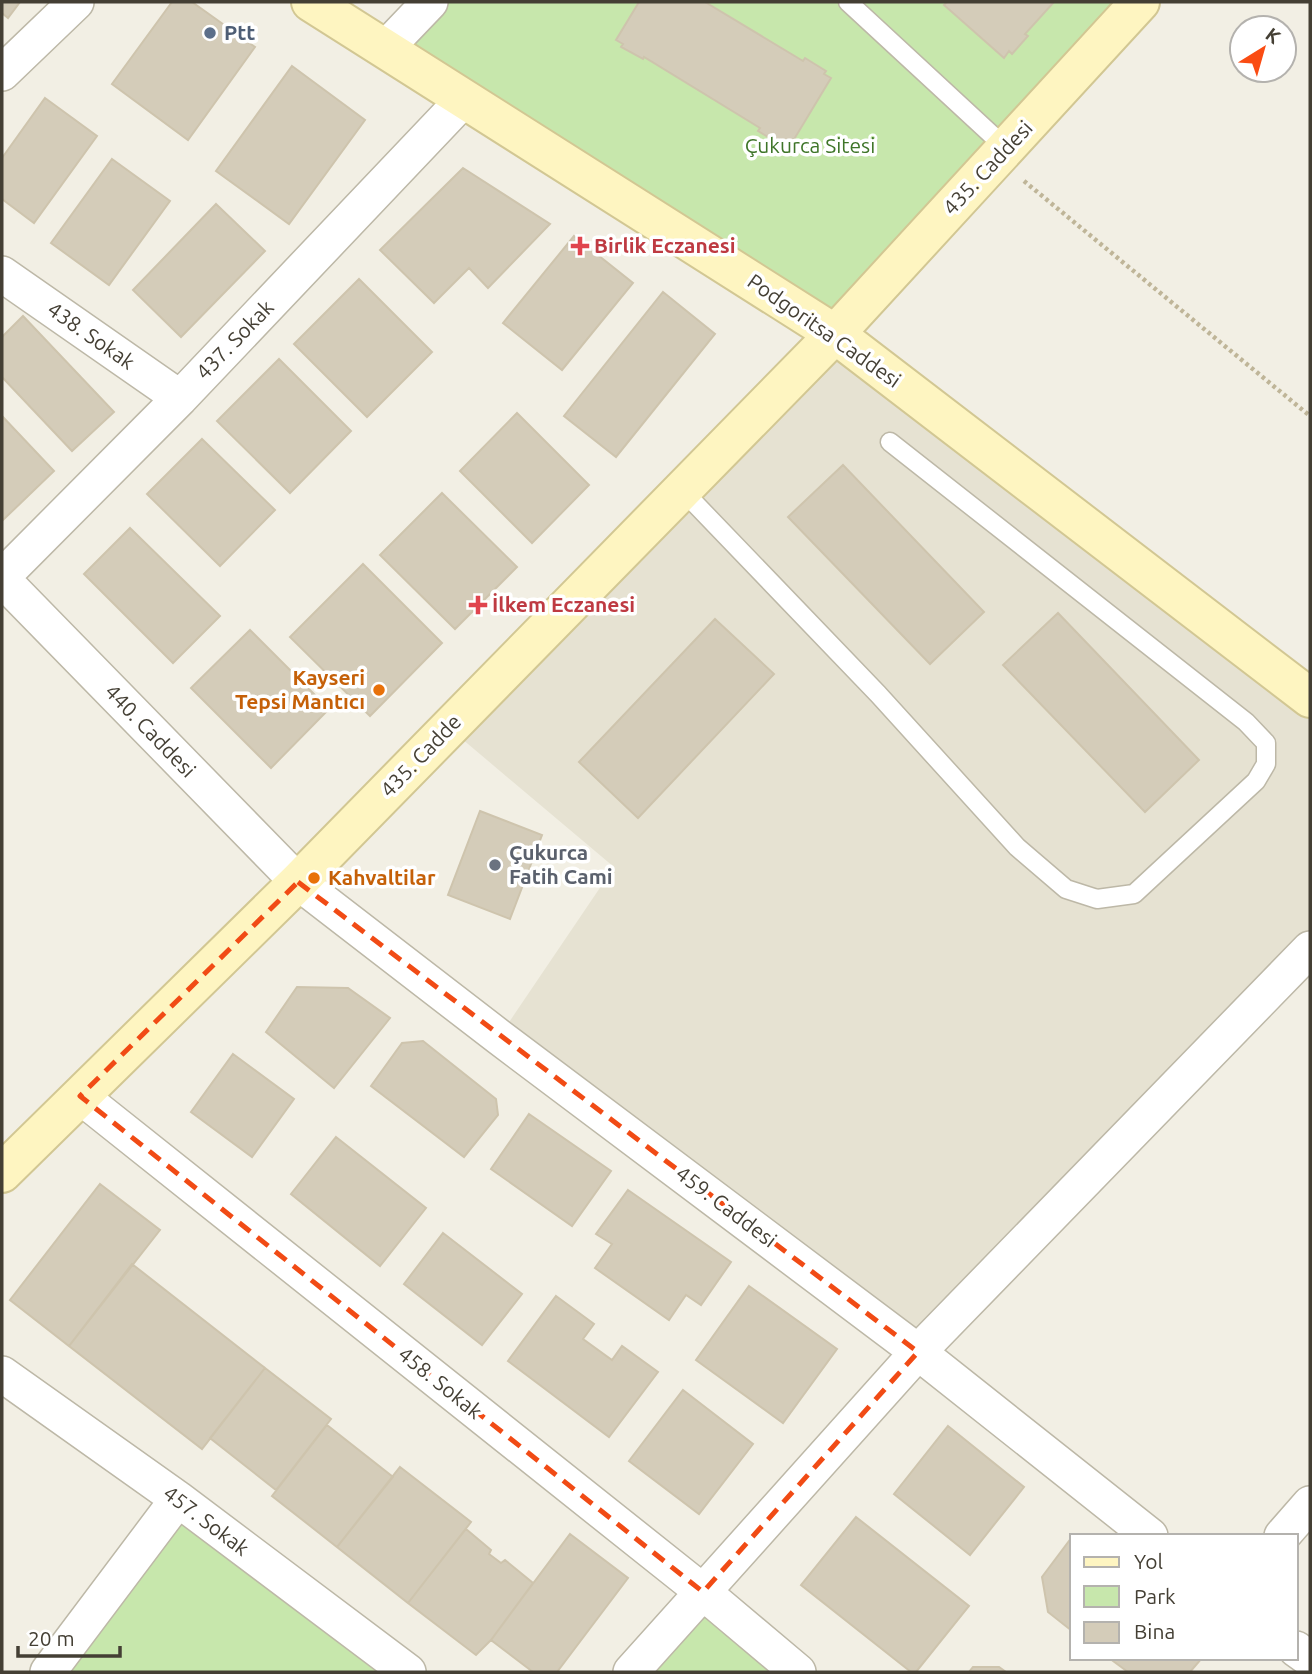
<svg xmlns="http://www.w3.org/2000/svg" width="1312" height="1674" viewBox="0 0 1312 1674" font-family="Ubuntu,sans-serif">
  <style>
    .residential { fill: #e6e2d2 }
    .green { fill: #c7e7ac }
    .building { fill: #d4ccb9; stroke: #cec4ad; stroke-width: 2 }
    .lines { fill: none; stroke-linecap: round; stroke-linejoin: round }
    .lane-casing { stroke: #bdb8a7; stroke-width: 21 }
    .street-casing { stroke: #bdb8a7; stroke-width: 38 }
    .secondary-casing { stroke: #d2c793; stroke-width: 42 }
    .path { stroke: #bfb598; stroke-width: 4.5; stroke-dasharray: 3.5 3.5; stroke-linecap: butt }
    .lane { stroke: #fff; stroke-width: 18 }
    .street { stroke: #fff; stroke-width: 35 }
    .secondary { stroke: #fef5c1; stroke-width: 38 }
    .marked { fill: none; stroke: #f14b15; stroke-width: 5; stroke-dasharray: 14 9; stroke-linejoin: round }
    .service-dot { fill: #5c6f8a; stroke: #fff; stroke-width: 2.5 }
    .health-dot { fill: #e0444e; stroke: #fff; stroke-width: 2.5 }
    .food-dot { fill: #e8710a; stroke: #fff; stroke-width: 2.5 }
    .worship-dot { fill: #6b7280; stroke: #fff; stroke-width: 2.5 }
    .labels { text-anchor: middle; stroke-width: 7; stroke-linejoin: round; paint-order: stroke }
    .service-label { font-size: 21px; font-weight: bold; fill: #4e5e75; stroke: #fff; text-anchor: start }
    .park-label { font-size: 21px; fill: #3e7528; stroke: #fff }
    .street-label { font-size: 21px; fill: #443f34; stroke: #fff }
    .health-label { font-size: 21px; font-weight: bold; fill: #be3a42; stroke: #fff; text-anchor: start }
    .food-label { font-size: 21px; font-weight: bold; fill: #c56008; stroke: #fff; text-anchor: end }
    .worship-label { font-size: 21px; font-weight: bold; fill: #5b616d; stroke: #fff; text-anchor: start }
  </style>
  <rect width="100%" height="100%" fill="#f2efe4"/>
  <path class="residential" d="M835,334L1310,698V949L918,1352L499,1037L614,867L449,728Z"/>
  <path class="green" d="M430,2H1140L835,334L385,49Z
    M178,1499L408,1672H48Z
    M703,1592L798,1672H631Z"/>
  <path class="building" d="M2,2H20L8,18L2,13Z
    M172,2H192L255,47L188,140L112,84Z
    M639,2H705L803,61L805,58L826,71L824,74L831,78L790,146L785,143L783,146L758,131L760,128L644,57L643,59L621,47L623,44L616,40Z
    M947,2H1054L1025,34L1028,36L1012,54L1009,51L1004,58L944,5Z
    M292,66L365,120L289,224L216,171Z
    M45,98L97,136L34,223L2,199V158Z
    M112,159L170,201L109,285L51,243Z
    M463,168L550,224L488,288L469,268L434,303L380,250Z
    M216,204L265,251L181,337L133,290Z
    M574,236L633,283L562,370L503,323Z
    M359,279L432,352L367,417L294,344Z
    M663,292L715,334L616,457L564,416Z
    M23,316L114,412L72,451L2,377V337Z
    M279,359L351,431L290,493L217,421Z
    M517,413L589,485L532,543L460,471Z
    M2,416L54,471L2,521Z
    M202,439L275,510L220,566L147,494Z
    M843,465L984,612L930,664L788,517Z
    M442,493L517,567L455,629L380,555Z
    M130,528L220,616L173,663L84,574Z
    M363,564L442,643L370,716L290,637Z
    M1058,613L1199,760L1145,812L1003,665Z
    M715,619L774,674L638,818L579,762Z
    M250,630L329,709L271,768L191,688Z
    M480,811L542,835L510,919L448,895Z
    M297,987L348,988L390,1018L334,1088L266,1032Z
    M423,1041L496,1099L498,1115L464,1157L371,1086L402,1043Z
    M233,1054L294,1099L252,1157L191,1112Z
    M529,1114L611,1171L572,1226L491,1169Z
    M336,1137L426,1208L380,1266L291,1194Z
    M100,1184L160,1230L69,1346L10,1300Z
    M628,1190L731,1262L701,1305L686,1295L669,1320L595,1268L612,1244L596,1234Z
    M443,1233L522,1294L482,1345L404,1284Z
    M132,1264L265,1368L202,1449L69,1346Z
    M749,1286L837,1349L783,1423L696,1360Z
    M556,1296L594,1324L583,1339L612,1360L622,1346L658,1372L609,1437L508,1361Z
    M265,1368L331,1419L276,1490L210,1438Z
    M683,1390L753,1444L699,1514L629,1461Z
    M327,1425L393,1477L337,1547L272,1496Z
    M948,1426L1024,1487L970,1555L894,1494Z
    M400,1467L471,1522L408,1603L337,1547Z
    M856,1517L969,1606L916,1672H911L801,1585Z
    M466,1529L491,1550L489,1554L501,1563L505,1560L533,1583L491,1640L476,1655L408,1603Z
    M570,1534L628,1578L557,1672H533L491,1640Z
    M1072,1537V1631L1048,1612L1042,1577Z
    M1109,1658H1202L1190,1672H1128Z
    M973,1667H999L1006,1672H969Z"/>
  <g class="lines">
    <defs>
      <path id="lane" d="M848,2L1006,148
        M682,490L878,694L1017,847L1066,889L1097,899L1134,894L1256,781L1266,764V743L1246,722L890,442"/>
      <path id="street" d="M385,49L430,2
        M2,73L76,2
        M2,274L180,398
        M2,577L180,398L464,99
        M2,579L298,882L499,1037L918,1352L1150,1536
        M80,1096L703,1592L798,1672
        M2,1374L178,1499L408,1672
        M1282,1536L1310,1504
        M1296,1649L1310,1659
        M48,1672L178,1499
        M631,1672L918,1352L1310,949"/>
      <path id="secondary" d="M311,2L835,334L1310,698
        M2,1173L298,882L835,334L1140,2"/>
    </defs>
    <use href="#lane" class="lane-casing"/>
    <use href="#street" class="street-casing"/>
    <use href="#secondary" class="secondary-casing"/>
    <path class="path" d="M1024,181L1310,416"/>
    <use href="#lane" class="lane"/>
    <use href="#street" class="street"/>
    <use href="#secondary" class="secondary"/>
  </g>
  <path class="marked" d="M298,882L918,1352L703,1592L80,1096Z"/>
  <circle class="service-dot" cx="210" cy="33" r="7"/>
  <g class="health-dot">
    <path d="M576.5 235.5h7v7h7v7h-7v7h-7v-7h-7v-7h7z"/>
    <path d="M474.5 594.5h7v7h7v7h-7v7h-7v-7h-7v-7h7z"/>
  </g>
  <g class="food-dot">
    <circle cx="379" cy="690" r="7"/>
    <circle cx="314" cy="878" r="7"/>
  </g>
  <circle class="worship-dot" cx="495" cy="865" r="7"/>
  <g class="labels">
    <g class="service-label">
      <text x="224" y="40">Ptt</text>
    </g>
    <g class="park-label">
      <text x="810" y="153">Çukurca Sitesi</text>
    </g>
    <g class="street-label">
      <text transform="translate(988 168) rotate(-47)" y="7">435. Caddesi</text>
      <text transform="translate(824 331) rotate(35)" y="7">Podgoritsa Caddesi</text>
      <text transform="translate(91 336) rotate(35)" y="7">438. Sokak</text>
      <text transform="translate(235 340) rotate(-46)" y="7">437. Sokak</text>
      <text transform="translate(150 731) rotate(46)" y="7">440. Caddesi</text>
      <text transform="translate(421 756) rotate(-46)" y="7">435. Cadde</text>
      <text transform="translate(726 1207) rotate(37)" y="7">459. Caddesi</text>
      <text transform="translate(440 1383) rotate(39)" y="7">458. Sokak</text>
      <text transform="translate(206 1521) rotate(37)" y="7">457. Sokak</text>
    </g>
    <g class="health-label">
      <text x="594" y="253">Birlik Eczanesi</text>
      <text x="492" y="612">İlkem Eczanesi</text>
    </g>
    <g class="food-label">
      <text x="365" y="685">Kayseri<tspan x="365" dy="24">Tepsi Mantıcı</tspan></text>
      <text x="328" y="885" text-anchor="start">Kahvaltilar</text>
    </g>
    <g class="worship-label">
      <text x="509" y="860">Çukurca<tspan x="509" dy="24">Fatih Cami</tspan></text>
    </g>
  </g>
  <rect width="1312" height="1674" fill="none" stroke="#443f34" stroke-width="7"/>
  <rect x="1070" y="1534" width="228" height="126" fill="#ffffff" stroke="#b4b2ae" stroke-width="2"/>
  <rect x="1084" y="1557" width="35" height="10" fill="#fef5c1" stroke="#b4b2ae" stroke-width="2"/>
  <text x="1134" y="1569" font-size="21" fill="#443f34">Yol</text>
  <rect x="1084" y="1586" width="35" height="21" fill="#c7e7ac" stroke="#b4b2ae" stroke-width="2"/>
  <text x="1134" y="1604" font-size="21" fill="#443f34">Park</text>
  <rect x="1084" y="1622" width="35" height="21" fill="#d4ccb9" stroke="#b4b2ae" stroke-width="2"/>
  <text x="1134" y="1639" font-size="21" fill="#443f34">Bina</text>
  <g transform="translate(1263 49) rotate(37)"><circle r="33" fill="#ffffff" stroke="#b4b2ae" stroke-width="2"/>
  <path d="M0-5L12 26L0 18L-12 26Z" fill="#fa4c13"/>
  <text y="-10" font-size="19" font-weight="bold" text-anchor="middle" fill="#443f34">K</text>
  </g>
  <path d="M18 1646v10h102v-10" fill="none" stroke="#443f34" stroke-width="3.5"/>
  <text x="28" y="1646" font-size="21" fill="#443f34" stroke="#ffffff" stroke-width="5" paint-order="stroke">20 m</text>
</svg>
